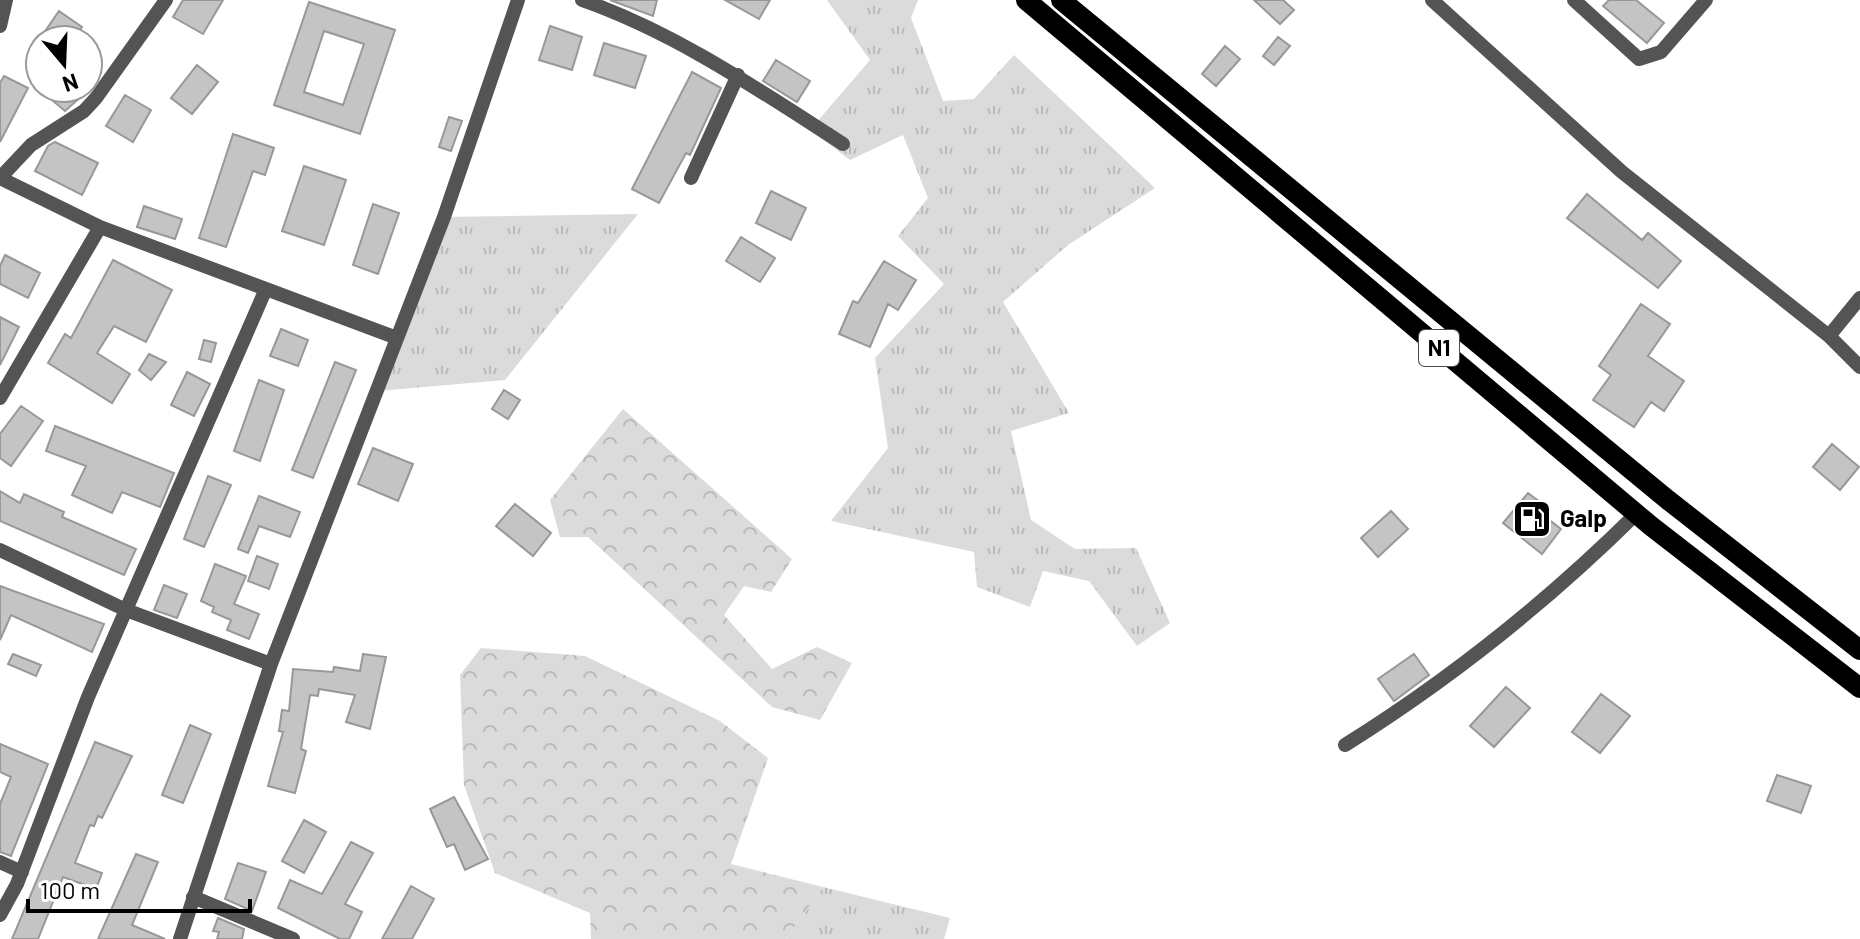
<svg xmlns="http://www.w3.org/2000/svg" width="1860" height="939" viewBox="0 0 1860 939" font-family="Barlow,sans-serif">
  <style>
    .grass { fill: url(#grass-tufts) }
    .forest { fill: url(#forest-crowns) }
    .building { fill: #c4c4c4; stroke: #989898; stroke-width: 2; fill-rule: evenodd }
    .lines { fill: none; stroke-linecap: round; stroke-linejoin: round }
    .street { stroke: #545454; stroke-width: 14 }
    .primary { stroke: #000; stroke-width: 20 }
    .labels { text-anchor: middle; stroke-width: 6; stroke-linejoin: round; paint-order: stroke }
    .shield { fill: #fff; stroke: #4c4c4c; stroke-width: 2 }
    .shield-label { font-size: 22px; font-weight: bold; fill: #000 }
    .poi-label { font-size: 24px; font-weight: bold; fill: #000; stroke: #fff; text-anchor: start }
  </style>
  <defs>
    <pattern id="grass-tufts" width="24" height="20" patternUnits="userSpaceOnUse" patternTransform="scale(2)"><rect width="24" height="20" fill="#dbdbdb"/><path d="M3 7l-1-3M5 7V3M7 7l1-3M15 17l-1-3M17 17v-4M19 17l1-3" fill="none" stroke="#bababa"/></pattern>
    <pattern id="forest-crowns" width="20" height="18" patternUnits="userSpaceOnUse" patternTransform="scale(2)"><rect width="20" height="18" fill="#dbdbdb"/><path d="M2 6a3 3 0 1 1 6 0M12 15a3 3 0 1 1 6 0" fill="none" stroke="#bababa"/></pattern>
  </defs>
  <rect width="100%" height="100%" fill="#fff"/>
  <path class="grass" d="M827,0H918L911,18L943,101L974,99L1014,55L1155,188L1068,245L1003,302L1069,413L1011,431L1031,520L1075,549L1136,548L1170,623L1137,646L1089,581L1043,571L1030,607L977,587L974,552L831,521L888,448L875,358L944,284L898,236L928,198L903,135L850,160L810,130L870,60Z
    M638,214L505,380L378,391L444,217Z
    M823,887L950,918L944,939H786Z"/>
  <path class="forest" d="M623,409L792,559L771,592L744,586L724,615L772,669L817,647L852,663L820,720L772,707L588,537H560L550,500Z
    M481,648L585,656L720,721L768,758L731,864L823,887L786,939H591L590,913L495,873L464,785L460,675Z"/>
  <path class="building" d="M183,0H223L203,34L173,17Z
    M610,0H657L653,16Z
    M725,0H770L759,19Z
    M1254,0H1283L1294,10L1280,24Z
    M1609,0H1636L1664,23L1647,43L1603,6Z
    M309,2L395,30L360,134L274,105ZM324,31L364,44L343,105L304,92Z
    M59,11L82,27L73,40H39Z
    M550,26L582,37L572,70L539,60Z
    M1278,37L1290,46L1274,65L1263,56Z
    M604,43L646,56L635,88L594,75Z
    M1225,46L1240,59L1216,86L1202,74Z
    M776,60L810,81L797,102L763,81Z
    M197,65L218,82L192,114L171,98Z
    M692,72L721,88L690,155L686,153L659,203L632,189Z
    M4,76L28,88L0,142V83Z
    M64,88H91L65,111L53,101Z
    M125,95L151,110L133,142L106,126Z
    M449,117L462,121L451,151L439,147Z
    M233,134L274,148L265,175L253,171L226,247L199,238Z
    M55,142L98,163L82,195L35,171L48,146Z
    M304,166L346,180L324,245L282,231Z
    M771,191L806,208L791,240L756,223Z
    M1587,194L1642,240L1648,233L1681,261L1658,288L1567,218Z
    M373,204L399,213L378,274L353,265Z
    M144,206L182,219L175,239L137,227Z
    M741,237L775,258L760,282L726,261Z
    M5,255L40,273L28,298L0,284V266Z
    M113,260L172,290L146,342L114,326L97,353L130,374L112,403L48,363L65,334L71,338Z
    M884,261L916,280L898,310L888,304L870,347L839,334L853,301L858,303Z
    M1641,304L1670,324L1648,356L1684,381L1664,411L1651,402L1634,427L1593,400L1611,375L1599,366Z
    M0,317L19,327L0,365Z
    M281,329L308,340L298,366L270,356Z
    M204,340L216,343L211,362L199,359Z
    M149,354L166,362L151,380L139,370Z
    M335,362L356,370L313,478L292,470Z
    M187,372L210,384L194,416L171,405Z
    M259,380L284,390L260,461L234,451Z
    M504,390L520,400L508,419L492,409Z
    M21,406L43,421L11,466L0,458V434Z
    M55,426L174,473L160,507L122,492L112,513L72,495L86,466L46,451Z
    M1832,444L1859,467L1840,490L1813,467Z
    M373,448L413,464L398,501L358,484Z
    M208,476L231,485L204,547L184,539Z
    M0,491L20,503L24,494L64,512L62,517L136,549L124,575L0,521Z
    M1528,493L1544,505L1539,512L1561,529L1542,554L1503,523Z
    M259,496L300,512L290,537L259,526L248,553L238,549Z
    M515,504L551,533L533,556L496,526Z
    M1391,511L1408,529L1378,557L1361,538Z
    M257,556L278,564L269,589L248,581Z
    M215,564L246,576L234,604L259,614L249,639L227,630L231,620L212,612L214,607L201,601Z
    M164,585L187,594L177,618L154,610Z
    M0,586L104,624L92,652L11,615L0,640Z
    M13,654L41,665L36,676L8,664Z
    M363,654L386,657L370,729L346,722L355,695L319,689L318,696L310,695L301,749L306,751L295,793L268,786L283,732L279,731L282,710L289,711L293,669L333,672L334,667L360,671Z
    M1414,654L1429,675L1394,701L1378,679Z
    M1506,687L1530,708L1494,747L1470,726Z
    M1601,694L1630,716L1600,753L1572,732Z
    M190,725L211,734L183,803L162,795Z
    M95,742L132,756L102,818L98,816L94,826L90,825L75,863L102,873L96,889L63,877L38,939H12Z
    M0,744L48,764L11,856L0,852V804L11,777L0,772Z
    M1777,775L1811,786L1801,813L1767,801Z
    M454,797L488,859L465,870L454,844L447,847L430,809Z
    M304,820L326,832L304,873L282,861Z
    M351,842L373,853L345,904L362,912L349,939H340L278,908L290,880L322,894Z
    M136,854L158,862L132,925L165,939H98Z
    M238,863L266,872L252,911L225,899Z
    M411,886L434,899L412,939H382Z
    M218,918L244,929L242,939H217L219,932L213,931Z"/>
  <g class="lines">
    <path class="street" d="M582,0C676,33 759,90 843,144
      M1432,0L1622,172L1829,336L1860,367
      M1574,0L1639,59L1661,52L1706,0
      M0,26L6,0
      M0,178L100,227L397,338
      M0,178L31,145L84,111L96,98L166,0
      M691,178L738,75
      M1829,336L1860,298
      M0,398L100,227
      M0,550L126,610L271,664
      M1345,745C1452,678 1547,602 1636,514
      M0,862L22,872
      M193,897L293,939
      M0,915L17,884L88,697L265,291
      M180,939L271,664L444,217L518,0"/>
    <path class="primary" d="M1026,0L1651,526L1860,688
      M1061,0L1668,500L1860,650"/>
  </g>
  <defs>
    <symbol id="fuel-square" viewBox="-11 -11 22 22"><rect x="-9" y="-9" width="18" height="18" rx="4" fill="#000" stroke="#fff"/><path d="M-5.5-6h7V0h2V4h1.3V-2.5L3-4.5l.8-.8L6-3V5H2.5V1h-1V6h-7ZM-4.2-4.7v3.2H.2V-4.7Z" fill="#fff"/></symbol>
  </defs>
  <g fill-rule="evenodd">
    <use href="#fuel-square" x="1510" y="497" width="44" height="44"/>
  </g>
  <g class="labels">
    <rect class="shield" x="1419" y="330" width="40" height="36" rx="6"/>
    <g class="shield-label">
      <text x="1439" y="356">N1</text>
    </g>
    <g class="poi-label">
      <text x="1560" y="527">Galp</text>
    </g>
  </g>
  <g transform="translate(64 64) rotate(161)"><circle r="38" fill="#ffffff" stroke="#999999" stroke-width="2"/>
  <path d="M0-6L14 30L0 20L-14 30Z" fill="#000000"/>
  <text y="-12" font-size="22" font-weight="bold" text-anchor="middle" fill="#000000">N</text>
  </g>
  <path d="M28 899v12h222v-12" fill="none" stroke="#000000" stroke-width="4"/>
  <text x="40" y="899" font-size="24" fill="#000000" stroke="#ffffff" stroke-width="6" paint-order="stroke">100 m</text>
</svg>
